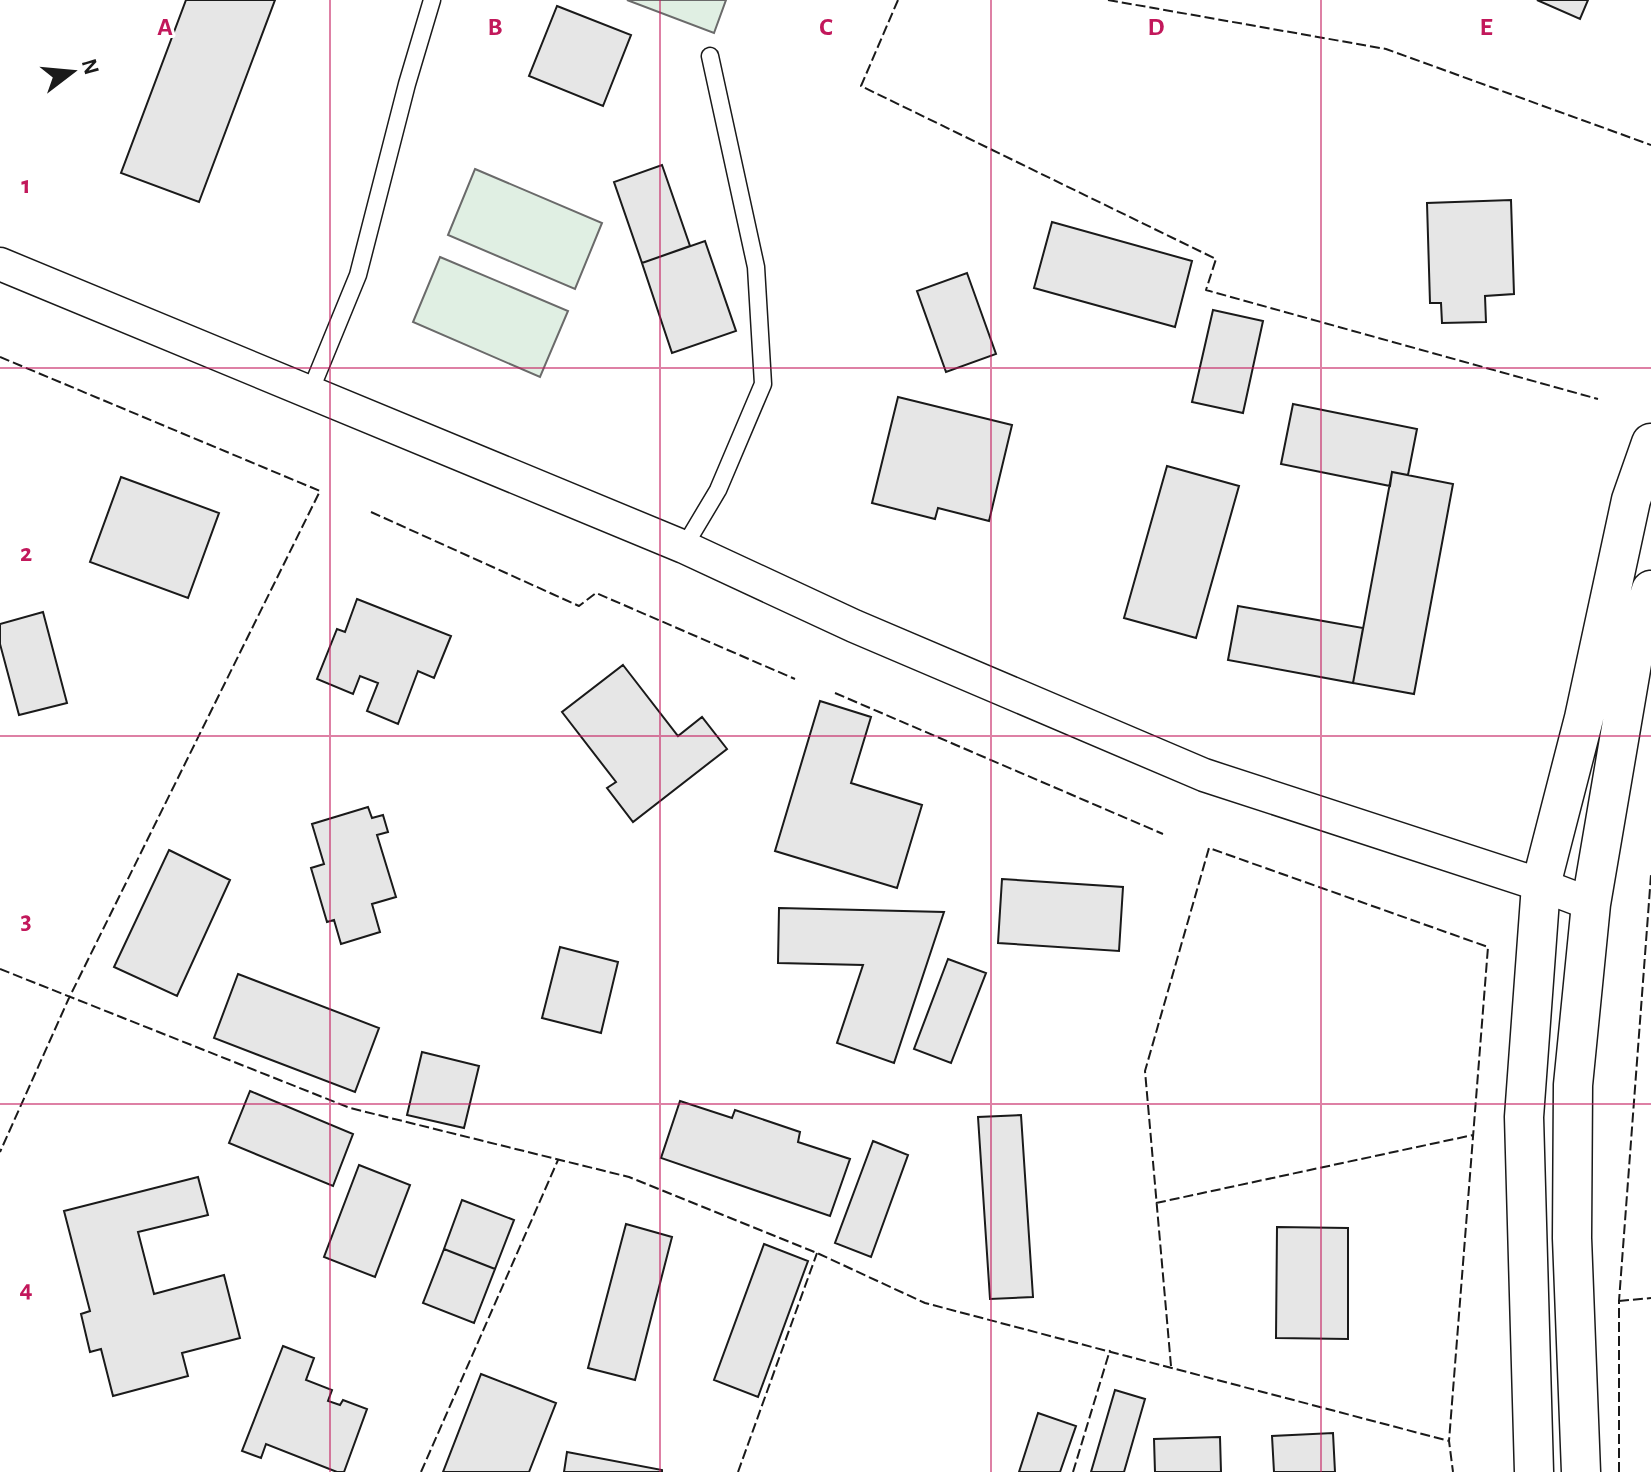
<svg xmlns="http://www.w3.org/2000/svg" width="1651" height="1472" viewBox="0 0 1651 1472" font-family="'Alegreya Sans',sans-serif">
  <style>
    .green { fill: #e0efe3; stroke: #6a6a6a; stroke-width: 2 }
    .building { fill: #e6e6e6; stroke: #1a1a1a; stroke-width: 2 }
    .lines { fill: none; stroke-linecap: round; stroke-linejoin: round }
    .service-casing { stroke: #1a1a1a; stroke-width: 19 }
    .minor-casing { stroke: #1a1a1a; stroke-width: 35 }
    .tertiary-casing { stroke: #1a1a1a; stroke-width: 41 }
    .service { stroke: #fff; stroke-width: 16 }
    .minor { stroke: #fff; stroke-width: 32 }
    .tertiary { stroke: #fff; stroke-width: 38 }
    .fence { stroke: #1a1a1a; stroke-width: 2; stroke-dasharray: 10 4; stroke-linecap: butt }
    .grid { fill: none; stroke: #c2185b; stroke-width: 2; stroke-opacity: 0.55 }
    .grid-label { font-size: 26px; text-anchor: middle; font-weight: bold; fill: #c2185b; stroke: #fff; stroke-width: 6; stroke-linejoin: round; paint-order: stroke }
  </style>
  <rect width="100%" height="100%" fill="#fff"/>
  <path class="green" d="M627,0H726L714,33Z
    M475,169L602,223L575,289L448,235Z
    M440,257L568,311L540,377L413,322Z"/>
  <path class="building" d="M186,0H275L199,202L121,173Z
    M1537,0H1588L1580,19Z
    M557,6L631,35L603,106L529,76Z
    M662,165L690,246L642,263L614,182Z
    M1511,200L1514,294L1485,296L1486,322L1442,323L1441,303H1430L1427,203Z
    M1052,222L1192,261L1175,327L1034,288Z
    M705,241L736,331L672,353L642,263Z
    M967,273L996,354L946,372L917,291Z
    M1213,310L1263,321L1243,413L1192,402Z
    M898,397L1012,425L989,521L938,508L935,519L872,503Z
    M1293,404L1417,429L1408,475L1392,472L1390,486L1281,464Z
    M1167,466L1239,486L1196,638L1124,618Z
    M1392,472L1453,484L1414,694L1353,683Z
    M121,477L219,513L188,598L90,562Z
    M357,599L451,636L434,678L418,671L398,724L367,711L378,683L360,676L353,694L317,679L337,629L345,632Z
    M1238,606L1363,628L1353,683L1228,660Z
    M43,612L67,703L19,715L0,644V624Z
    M623,665L678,736L702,717L727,749L633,822L607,788L616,782L562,712Z
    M820,701L871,717L851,783L922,805L897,888L775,851Z
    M368,807L372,818L383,815L388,832L377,835L396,897L372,904L380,932L341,944L334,920L327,922L311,868L324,864L312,824Z
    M169,850L230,880L177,996L114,967Z
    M1002,879L1123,887L1119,951L998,943Z
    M779,908L944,912L894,1063L837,1043L863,965L778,963Z
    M560,947L618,962L601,1033L542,1018Z
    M948,959L986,973L951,1063L914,1049Z
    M238,974L379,1028L355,1092L214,1038Z
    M422,1052L479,1066L464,1128L407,1115Z
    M250,1091L353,1134L333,1186L229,1143Z
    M680,1101L732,1118L735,1110L800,1132L798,1142L850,1159L830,1216L661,1158Z
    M1021,1115L1033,1297L990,1299L978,1117Z
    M873,1141L908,1155L871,1257L835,1243Z
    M359,1165L410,1185L375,1277L324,1257Z
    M198,1177L208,1215L138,1232L154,1294L224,1275L240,1338L182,1353L188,1376L113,1396L101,1349L90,1352L81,1314L90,1311L64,1211Z
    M462,1200L514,1220L495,1269L444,1249Z
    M626,1224L672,1237L635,1380L588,1368Z
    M1277,1227L1348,1228V1339L1276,1338Z
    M764,1244L808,1261L758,1397L714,1380Z
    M444,1249L495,1269L474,1323L423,1303Z
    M283,1346L314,1358L306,1380L332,1390L328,1401L340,1405L343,1400L367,1409L344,1472H337L266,1444L261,1458L242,1451Z
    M481,1374L556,1403L529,1472H443Z
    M1115,1390L1145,1399L1124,1472H1091Z
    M1038,1413L1076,1426L1060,1472H1019Z
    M1333,1433L1335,1472H1274L1272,1436Z
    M1220,1437L1221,1472H1155L1154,1439Z
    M567,1452L662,1470V1472H564Z"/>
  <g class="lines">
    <defs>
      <path id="service" d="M310,392L358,275L407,84L432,0
        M684,547L718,490L763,384L756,267L710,56"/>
      <path id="minor" d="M0,264L684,547L854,626L1204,775L1541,885L1591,904"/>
      <path id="tertiary" d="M1534,1472L1524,1117L1541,885L1584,718L1631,500L1651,443
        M1581,1472L1572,1238L1573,1085L1591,904L1636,640L1651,590"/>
    </defs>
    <use href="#service" class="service-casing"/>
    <use href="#minor" class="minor-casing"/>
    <use href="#tertiary" class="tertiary-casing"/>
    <use href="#service" class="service"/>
    <use href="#minor" class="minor"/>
    <use href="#tertiary" class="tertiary"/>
    <path class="fence" d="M898,0L861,86L1216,259L1206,290L1598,399
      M1108,0L1386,49L1651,145
      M0,357L320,491L69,998L0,1152
      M371,512L579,606L596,593L795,679
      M835,693L1163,834
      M0,969L350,1108L629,1177L817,1253L925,1303L1449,1441
      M1156,1203L1473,1135
      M1619,1301L1651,1298
      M1171,1366L1145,1071L1209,848L1488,947L1449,1441L1453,1472
      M421,1472L558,1160
      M738,1472L817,1253
      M1073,1472L1110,1350
      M1619,1472V1301L1651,875"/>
  </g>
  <path class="grid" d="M330,0V1472M660,0V1472M991,0V1472M1321,0V1472M0,368H1651M0,736H1651M0,1104H1651"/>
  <g class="grid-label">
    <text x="165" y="35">A</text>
    <text x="495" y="35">B</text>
    <text x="826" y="35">C</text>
    <text x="1156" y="35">D</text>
    <text x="1486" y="35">E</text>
    <text x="26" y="193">1</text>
    <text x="26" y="561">2</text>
    <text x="26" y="929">3</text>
    <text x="26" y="1297">4</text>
  </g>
  <g transform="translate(72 72) rotate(74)" stroke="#ffffff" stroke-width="6" paint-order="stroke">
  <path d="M0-6L14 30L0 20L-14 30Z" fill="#1a1a1a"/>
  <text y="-12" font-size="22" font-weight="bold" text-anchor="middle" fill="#1a1a1a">N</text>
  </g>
</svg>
